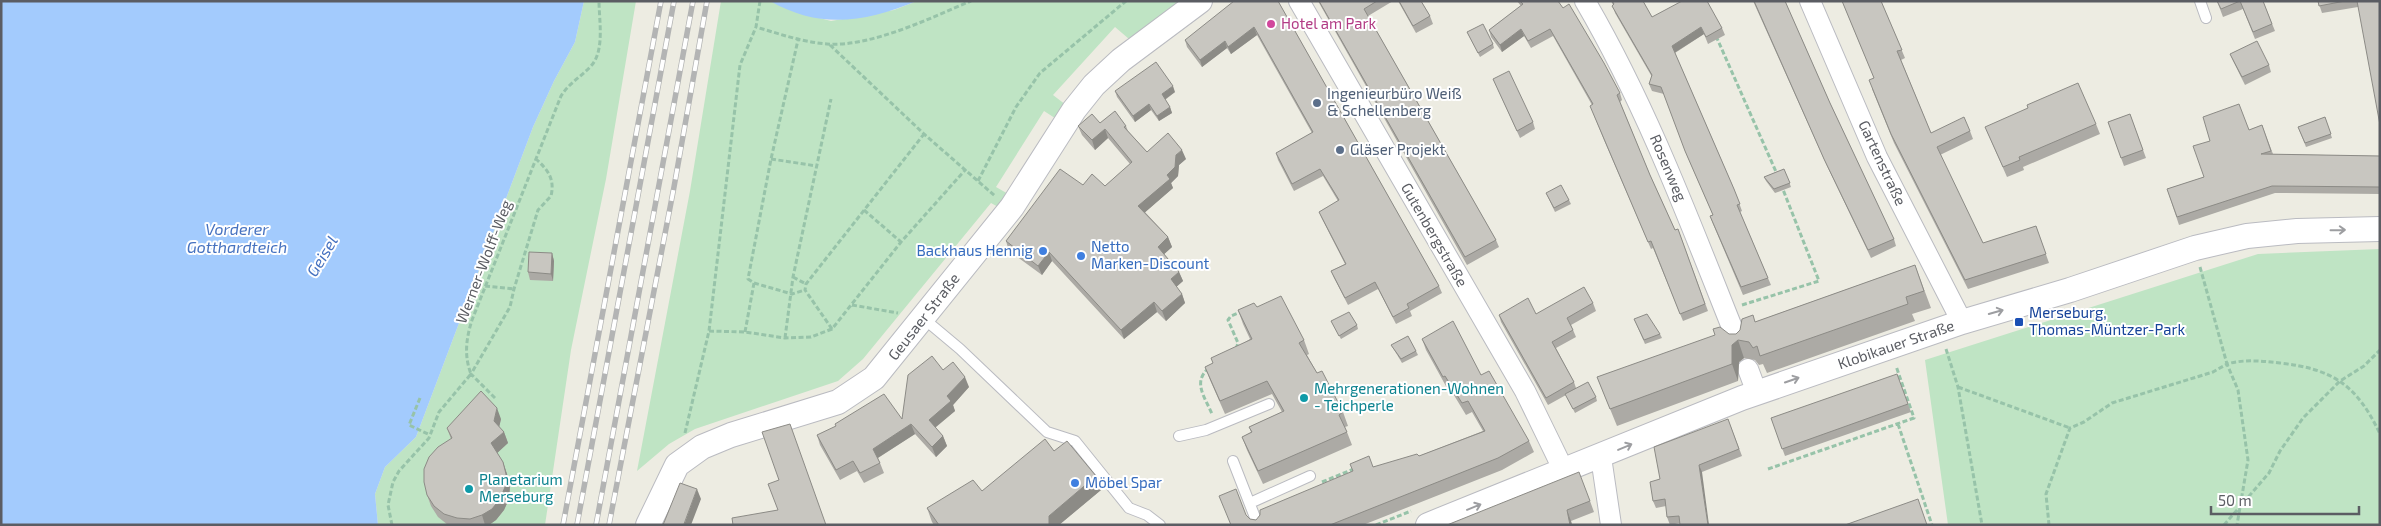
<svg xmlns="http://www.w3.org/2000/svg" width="2381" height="526" viewBox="0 0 2381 526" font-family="'Exo 2',sans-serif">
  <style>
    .green { fill: #bfe4c4 }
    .water { fill: #a3cbfd }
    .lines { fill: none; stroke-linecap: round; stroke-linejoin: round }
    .service-casing { stroke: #babbc1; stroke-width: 12 }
    .minor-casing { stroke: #babbc1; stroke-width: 22 }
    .tertiary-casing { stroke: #babbc1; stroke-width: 26 }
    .path { stroke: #97c3a9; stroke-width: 3; stroke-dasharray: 5 2.5; stroke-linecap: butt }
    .service { stroke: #fff; stroke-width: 10 }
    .minor { stroke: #fff; stroke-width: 20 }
    .tertiary { stroke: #fff; stroke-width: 24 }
    .rail-casing { stroke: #b3b4b4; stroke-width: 5.5 }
    .rail { stroke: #fff; stroke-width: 4; stroke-dasharray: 11; stroke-linecap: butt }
    .wall { fill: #acaaa5 }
    .shaded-wall { fill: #8c8b86 }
    .building { fill: #c8c6c0; stroke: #8c8b86 }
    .oneway { stroke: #9d9ea1 }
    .hotel-dot { fill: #d1479c; stroke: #fff; stroke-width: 2 }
    .service-dot { fill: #5c6f8a; stroke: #fff; stroke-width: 2 }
    .shop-dot { fill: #3f7fe0; stroke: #fff; stroke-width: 2 }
    .transit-dot { fill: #1a4fb4; stroke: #fff; stroke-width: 2 }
    .culture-dot { fill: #0f9aa8; stroke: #fff; stroke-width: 2 }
    .labels { text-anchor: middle; stroke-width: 4; stroke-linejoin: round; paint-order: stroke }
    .hotel-label { font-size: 15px; fill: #b23c85; stroke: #fff; text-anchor: start }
    .service-label { font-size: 15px; fill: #4e5e75; stroke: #fff; text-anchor: start }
    .street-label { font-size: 15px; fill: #5b5d63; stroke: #fff }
    .shop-label { font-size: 15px; fill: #366cbe; stroke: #fff; text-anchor: start }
    .transit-label { font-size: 15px; fill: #164399; stroke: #fff; text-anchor: start }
    .culture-label { font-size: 15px; fill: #0d838f; stroke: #fff; text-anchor: start }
    .water-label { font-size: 16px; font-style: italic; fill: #4672c0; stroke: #fff }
  </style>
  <rect width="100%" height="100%" fill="#edece2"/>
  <path class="green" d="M584,1H636L606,179L571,350L545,525H378L375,494L385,467L416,437L533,127L554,81L575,42Z
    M721,1H770L796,12L831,21L894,10L917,1H1180L1129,39L1115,27L1053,95L1066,105L1058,120L1044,111L996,187L1010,195L1000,208L991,203L863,359L838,381L695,429L669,444L637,471L690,191Z
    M2380,249V525H1948L1925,360L2258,254Z"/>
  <path class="water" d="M1,1H584L575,42L554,81L533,127L416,437L385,467L375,494L378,525H1Z
    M770,1H917C865,22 821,30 770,1Z"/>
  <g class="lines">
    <defs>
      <path id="service" d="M2200,1L2206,18
        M923,318L960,349L1047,432L1075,441L1129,508L1147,515L1160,525
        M1179,436L1206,430L1269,404
        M1233,461L1258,525
        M1250,503L1310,476"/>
      <path id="minor" d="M1299,1L1525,391L1564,471
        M1585,1C1648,109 1691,225 1737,340
        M1810,1L1877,157L1962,322
        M1748,369L1757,393
        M1601,457L1611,525"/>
      <path id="tertiary" d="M648,525L677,465L702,447L731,435L838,402L874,378L1012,207L1074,110L1094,85L1121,60L1200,1
        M1428,525L1742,398L1962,322L2070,290L2195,248L2247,236L2297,231L2380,229"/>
    </defs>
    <use href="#service" class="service-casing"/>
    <use href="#minor" class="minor-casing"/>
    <use href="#tertiary" class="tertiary-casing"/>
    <path class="path" d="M760,1L756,27C780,34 802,42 827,44C872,47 930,18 971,1
      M1716,36L1777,174
      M830,45L924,134L995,196
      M771,159L817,166
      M978,181L1016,107L1040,73L1126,1
      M864,210L901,242
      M2200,267L2227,364C2244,359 2262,361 2280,363C2333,369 2357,385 2380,434
      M793,277L806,284
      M754,283L792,294L805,290
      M485,286L514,289
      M852,305L898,313
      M1742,305L1819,281L1782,187
      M832,329L805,290L806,284L924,134
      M709,331L745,332L785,338L811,337L832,329L901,242L966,169
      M745,332L754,283L748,279L771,159L798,40
      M785,338L793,277L831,99
      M1236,349L1238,343L1228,320L1231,316L1243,311
      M1946,349L1958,387L1982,525
      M1209,368C1192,382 1205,397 1212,414
      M1958,387L2070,428
      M420,398L409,425L430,435
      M495,398L471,374L510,307L514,289L538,210L551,196C555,179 548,170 536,159
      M1898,424L1932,525
      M685,433L709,331L740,65L756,27
      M1768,469L1914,418L1896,366
      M1322,482L1356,468
      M392,525L388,505L393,482L399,471L429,438L439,412L471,374C464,356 466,339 472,320L561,96C569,83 581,77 591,66C605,51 599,20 599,1
      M1376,525L1411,511
      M2049,525L2046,494L2070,428L2084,422L2112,403L2213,372L2227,364L2238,390L2248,460L2237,525
      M2224,525L2269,473L2280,451L2303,418L2340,381L2364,366L2380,350"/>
    <use href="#service" class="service"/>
    <use href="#minor" class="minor"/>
    <use href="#tertiary" class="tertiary"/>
    <defs>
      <path id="rail" d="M563,525L661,1
        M577,525L674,1
        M596,525L693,1
        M609,525L674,187L707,1"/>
    </defs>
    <use href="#rail" class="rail-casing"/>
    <use href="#rail" class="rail"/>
  </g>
  <path class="wall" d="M1278,1L1439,286L1442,293L1410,311L1412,316L1396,324L1378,289L1348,305L1334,278L1331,271L1345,264L1322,219L1319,212L1338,201L1323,176L1294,191L1278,160L1276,153L1312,133L1257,35L1231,54L1227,48L1202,67L1187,47L1185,40Z
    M1318,1H1393L1368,16L1496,240L1499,247L1467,265Z
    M1398,1H1421L1430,16L1433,24L1416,33Z
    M1517,1H1558L1620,93L1622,100L1620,102L1650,175L1675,230L1678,229L1708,311L1683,321L1653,248L1651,249L1604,140L1593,113L1592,105L1553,36L1531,48L1524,36L1502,52L1491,37L1489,30L1521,6Z
    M1611,1H1643L1652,17L1722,28L1725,35L1708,44L1704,34L1675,53L1734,189L1742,211L1740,212L1771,285L1743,295L1713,224L1710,216L1713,215L1688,158L1664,94L1652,91L1649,84L1652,77L1615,13L1613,5Z
    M1753,1H1785L1830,103L1894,239L1896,246L1871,258L1827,166Z
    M1842,1H1881L1905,58L1901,60L1931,133L1970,131L1973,139L1940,155L1983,243L2036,226L2049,263L1968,289L1894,143L1872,89L1874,78Z
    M2217,1H2263L2275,31L2255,39L2243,9L2223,17Z
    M2318,1H2380L2358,7L2322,13Z
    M1467,32L1493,44L1494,48L1480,57Z
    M2230,54L2269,65L2271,72L2245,85L2233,61Z
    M1493,79L1533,122L1535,129L1520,138Z
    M1115,91L1175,92L1165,100L1170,107L1172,113L1159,121L1151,110L1135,122L1117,97Z
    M2130,114L2146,158L2124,166L2108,122Z
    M2325,117L2332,138L2306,147L2298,127Z
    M1100,123L1126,126L1128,131L1147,152L1186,159L1179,165L1178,176L1171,183L1173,188L1145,212L1168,237L1172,247L1164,254L1179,272L1183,281L1176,287L1182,294L1185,303L1166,321L1157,312L1124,339L1052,261L1042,275L1009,251L1006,241L1083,185L1105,186L1130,164L1108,138L1095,150L1082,135L1078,126Z
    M2096,124L2100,134L2023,167L2024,170L2007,177L1985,127Z
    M2262,125L2273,154L2380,156V194L2275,193L2179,225L2167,189L2204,177L2210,141L2249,130Z
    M1784,169L1791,187L1775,193L1766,181L1764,177Z
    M1546,193L1569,200L1571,204L1555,212Z
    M552,253L554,261L553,281L530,280L528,272Z
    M1915,265L1931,308L1912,314L1915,321L1767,373L1763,364L1759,365L1755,360L1744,358L1739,362L1738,381L1617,426L1597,377L1729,334H1736L1755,322Z
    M1593,303L1596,311L1571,325L1576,337L1556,348L1574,382L1576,388L1596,397L1597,401L1575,413L1566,395L1548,405L1501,322L1499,315L1536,314Z
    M1257,307L1304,340L1309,354L1307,355L1317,373L1343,412L1348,426L1345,427L1352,445L1263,484L1247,450L1242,437L1251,432L1249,427L1282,412L1272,394L1225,414L1210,380L1205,367L1213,363L1250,339L1243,324L1238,310Z
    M1634,319L1660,334L1662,338L1645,344Z
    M1331,321L1357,325L1358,329L1341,339Z
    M1422,339L1481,375L1529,441L1534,452L1502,470L1363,525H1230L1246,515L1250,519L1256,520L1373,467L1419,456L1483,431L1472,412L1466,415L1449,387L1447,388L1426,350Z
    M1391,345L1416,351L1418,355L1402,363L1393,348Z
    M943,370L969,387L953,405L955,411L935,428L943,436L947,446L936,457L915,434L878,458L884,473L864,483L857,471L840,480L820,445L817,435L902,419Z
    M1908,404L1911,412L1785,456L1771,418Z
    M501,419L499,427L504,432L508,443L497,453L503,462L507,474L510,486L509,499L504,510L496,520L489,525H448L438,517L431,506L427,495L451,439L447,428Z
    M1728,419L1742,456L1702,472L1680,523L1670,525L1667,517L1666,506L1656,508L1653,501L1660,479Z
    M1054,451L1101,490L1059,525H934L932,522L927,508L982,491Z
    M1590,501L1594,512L1571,521L1572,525H1447Z"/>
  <path class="shaded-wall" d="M1254,27L1257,35L1231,54L1228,47Z
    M1701,27L1704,34L1674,53L1672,46Z
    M1521,29L1524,36L1502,52L1500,45Z
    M1225,41L1227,48L1202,67L1200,60Z
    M1173,86L1175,92L1164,100L1162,94Z
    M1149,104L1151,110L1135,122L1133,116Z
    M1170,107L1172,113L1159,121L1157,116Z
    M1105,129L1108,138L1095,150L1092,140Z
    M1182,150L1186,159L1179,165L1178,176L1171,183L1173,188L1142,215L1138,206L1167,175L1176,155Z
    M1168,237L1172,247L1161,257L1158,247Z
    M1049,252L1052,261L1042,275L1038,266Z
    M552,253L554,261L553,281L551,274Z
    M1179,272L1183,281L1174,289L1171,279Z
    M1182,294L1185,303L1166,321L1162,311Z
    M1154,302L1157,312L1124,339L1121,330Z
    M1738,340L1744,358L1739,362L1738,381L1732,364V345Z
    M965,377L969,387L953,405L955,411L932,430L929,420L947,396Z
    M497,408L501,419L498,432L494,421Z
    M911,424L915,434L876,459L873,449Z
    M504,432L508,443L495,455L491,443Z
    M943,436L947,446L936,457L932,447Z
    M503,462L507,474L510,486L509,499L504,510L496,520L489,525H485L482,515Z
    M1699,465L1702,472L1709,525H1708Z
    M1096,476L1101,490L1059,525H1049V516Z
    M697,489L701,499L691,525H684Z
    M1567,510L1571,521L1572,525H1570Z"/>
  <path class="building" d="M1234,1H1278L1439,286L1407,304L1409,308L1393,317L1375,282L1345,298L1331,271L1346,264L1319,212L1339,200L1320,169L1292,184L1276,153L1313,132L1254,27L1228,47L1225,41L1200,60L1185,40Z
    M1319,1H1377L1364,9L1496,240L1465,257Z
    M1399,1H1421L1430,16L1413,26Z
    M1520,1H1558L1563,8L1569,4L1604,63L1620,93L1617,95L1650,175L1675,230L1678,229L1705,304L1680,314L1651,241L1648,242L1590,106L1593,104L1550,29L1528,41L1521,29L1500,45L1489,30L1523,4Z
    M1612,1H1643L1652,17L1682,1H1707L1722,28L1706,37L1701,27L1672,46L1734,189L1740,204L1737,205L1768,278L1741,287L1710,216L1713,215L1685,151L1661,87L1649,84L1652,75L1612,6L1614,4Z
    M1754,1H1785L1830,103L1894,239L1868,250L1824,159Z
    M1842,1H1881L1902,50L1897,51L1931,133L1964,117L1970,131L1937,147L1983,243L2036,226L2046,254L1965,280L1891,134L1869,80L1874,78Z
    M2217,1H2240L2221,9Z
    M2240,1H2263L2272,24L2253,32Z
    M2318,1H2345L2319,6Z
    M2357,1H2380V125Z
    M1483,24L1493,44L1478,53L1467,32Z
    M2257,41L2269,65L2242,77L2230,54Z
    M1156,62L1173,86L1162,94L1170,107L1157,116L1149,104L1133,116L1115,91Z
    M1509,71L1533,122L1517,131L1493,79Z
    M2078,83L2096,124L2019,157L2020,160L2003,167L1985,127L2028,108L2027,105Z
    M2239,104L2249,130L2262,125L2271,151L2261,154L2380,156V187L2272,186L2177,217L2167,189L2204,177L2193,146L2210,141L2203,117Z
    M1115,111L1126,126L1124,127L1147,152L1168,133L1182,150L1176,155L1175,167L1167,175L1170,179L1138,206L1168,237L1158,247L1179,272L1171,279L1182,294L1162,311L1154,302L1121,330L1049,252L1038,266L1006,241L1060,169L1083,185L1092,174L1105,186L1132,162L1105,129L1092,140L1078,126L1092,114L1100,123Z
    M2130,114L2143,150L2121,158L2108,122Z
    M2325,117L2331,134L2305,143L2298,127Z
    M1784,169L1790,183L1774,189L1764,177Z
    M1561,185L1569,200L1554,208L1546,193Z
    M529,252L552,253L551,274L528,272Z
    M1915,265L1924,291L1906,297L1908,304L1760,356L1757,346L1753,348L1749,342L1738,340L1732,345V364L1610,409L1597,377L1715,335L1713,329L1720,327L1729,334H1736L1740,330L1742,319L1753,315L1755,322Z
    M1584,287L1593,303L1567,318L1573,330L1552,342L1574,382L1546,398L1499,315L1528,298L1536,314Z
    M1281,296L1304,340L1299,343L1317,373L1322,371L1343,412L1339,415L1347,432L1258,471L1242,437L1252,432L1249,427L1284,411L1267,381L1220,401L1205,367L1213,363L1211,358L1252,339L1238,310L1254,303L1257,307Z
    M1349,312L1357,325L1339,336L1331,321Z
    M1647,314L1660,334L1644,340L1634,319Z
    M1453,321L1481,375L1489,371L1529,441L1498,458L1330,525H1231L1219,496L1236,489L1246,515L1250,519L1256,520L1260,515V510L1353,471L1350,464L1369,456L1373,467L1417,454L1419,456L1485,431L1468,401L1462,403L1445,376L1443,377L1422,339Z
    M1408,336L1416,351L1401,359L1391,345Z
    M932,356L943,370L953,362L965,377L947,396L951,401L929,420L943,436L932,447L911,424L873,449L880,463L860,473L853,461L836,470L817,435L836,426L835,424L884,394L902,419L908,375Z
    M1897,374L1908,404L1782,449L1771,418Z
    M1588,382L1596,397L1573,409L1565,394Z
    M481,391L497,408L494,421L504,432L491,443L503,462L506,474L505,487L500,499L492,509L482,515L470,519L457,518L444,514L434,506L427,495L424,482V469L429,457L438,447L452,438L447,428Z
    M1728,419L1739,449L1699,465L1708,525H1680L1679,516L1667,517L1665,499L1653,501L1650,482L1660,479L1654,447Z
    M790,424L826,525H733L732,518L778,510L768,484L779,480L762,432Z
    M1045,439L1054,451L1067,441L1096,476L1049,516V525H939L927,508L973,480L982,491Z
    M1579,472L1590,501L1567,510L1570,525H1447Z
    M680,483L697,489L684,524L686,525H663Z
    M1918,499L1927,525H1845Z"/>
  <defs><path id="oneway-shaft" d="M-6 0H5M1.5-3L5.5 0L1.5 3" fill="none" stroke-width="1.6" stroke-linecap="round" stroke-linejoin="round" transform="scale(1.25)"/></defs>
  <g class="oneway">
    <use href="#oneway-shaft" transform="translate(2338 230) rotate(-1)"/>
    <use href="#oneway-shaft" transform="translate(1996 312) rotate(-16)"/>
    <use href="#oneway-shaft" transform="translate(1792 380) rotate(-19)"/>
    <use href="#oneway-shaft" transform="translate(1625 447) rotate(-23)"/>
    <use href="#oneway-shaft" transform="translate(1474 507) rotate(-22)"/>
  </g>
  <circle class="hotel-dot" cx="1271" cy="24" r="5"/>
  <g class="service-dot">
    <circle cx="1317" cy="103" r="5"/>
    <circle cx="1340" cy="150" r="5"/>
  </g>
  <g class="shop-dot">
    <circle cx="1043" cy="251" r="5"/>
    <circle cx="1081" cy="256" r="5"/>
    <circle cx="1075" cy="483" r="5"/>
  </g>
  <rect class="transit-dot" x="2014" y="317" width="10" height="10" rx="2.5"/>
  <g class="culture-dot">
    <circle cx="1304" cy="398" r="5"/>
    <circle cx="469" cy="489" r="5"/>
  </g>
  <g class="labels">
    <g class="hotel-label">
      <text x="1281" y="29">Hotel am Park</text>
    </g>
    <g class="service-label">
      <text x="1327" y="99">Ingenieurbüro Weiß<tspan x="1327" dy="17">&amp; Schellenberg</tspan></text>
      <text x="1350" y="155">Gläser Projekt</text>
    </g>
    <g class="street-label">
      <text transform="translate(1882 163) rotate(65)" y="5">Gartenstraße</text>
      <text transform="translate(1668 168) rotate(67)" y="5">Rosenweg</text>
      <text transform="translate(1434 235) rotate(60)" y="5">Gutenbergstraße</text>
      <text transform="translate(484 262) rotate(-69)" y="5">Werner-Wolff-Weg</text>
      <text transform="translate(924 317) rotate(-52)" y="5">Geusaer Straße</text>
      <text transform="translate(1896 345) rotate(-19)" y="5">Klobikauer Straße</text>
    </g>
    <g class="shop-label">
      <text x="1091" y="252">Netto<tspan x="1091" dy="17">Marken-Discount</tspan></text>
      <text x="1033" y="256" text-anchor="end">Backhaus Hennig</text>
      <text x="1085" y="488">Möbel Spar</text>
    </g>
    <g class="transit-label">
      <text x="2029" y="318">Merseburg,<tspan x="2029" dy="17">Thomas-Müntzer-Park</tspan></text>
    </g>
    <g class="culture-label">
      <text x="1314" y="394">Mehrgenerationen-Wohnen<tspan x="1314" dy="17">- Teichperle</tspan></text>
      <text x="479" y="485">Planetarium<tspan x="479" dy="17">Merseburg</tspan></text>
    </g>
    <g class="water-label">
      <text x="237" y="235">Vorderer<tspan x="237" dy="18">Gotthardteich</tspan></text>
      <text transform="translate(322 256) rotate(-59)" y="6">Geisel</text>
    </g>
  </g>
  <rect width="2381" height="526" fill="none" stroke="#5b5d63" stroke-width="5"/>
  <path d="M2211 506v8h148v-8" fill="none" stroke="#5b5d63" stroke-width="2.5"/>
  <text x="2218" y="506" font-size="15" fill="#5b5d63" stroke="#ffffff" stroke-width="4" paint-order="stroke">50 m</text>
</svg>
